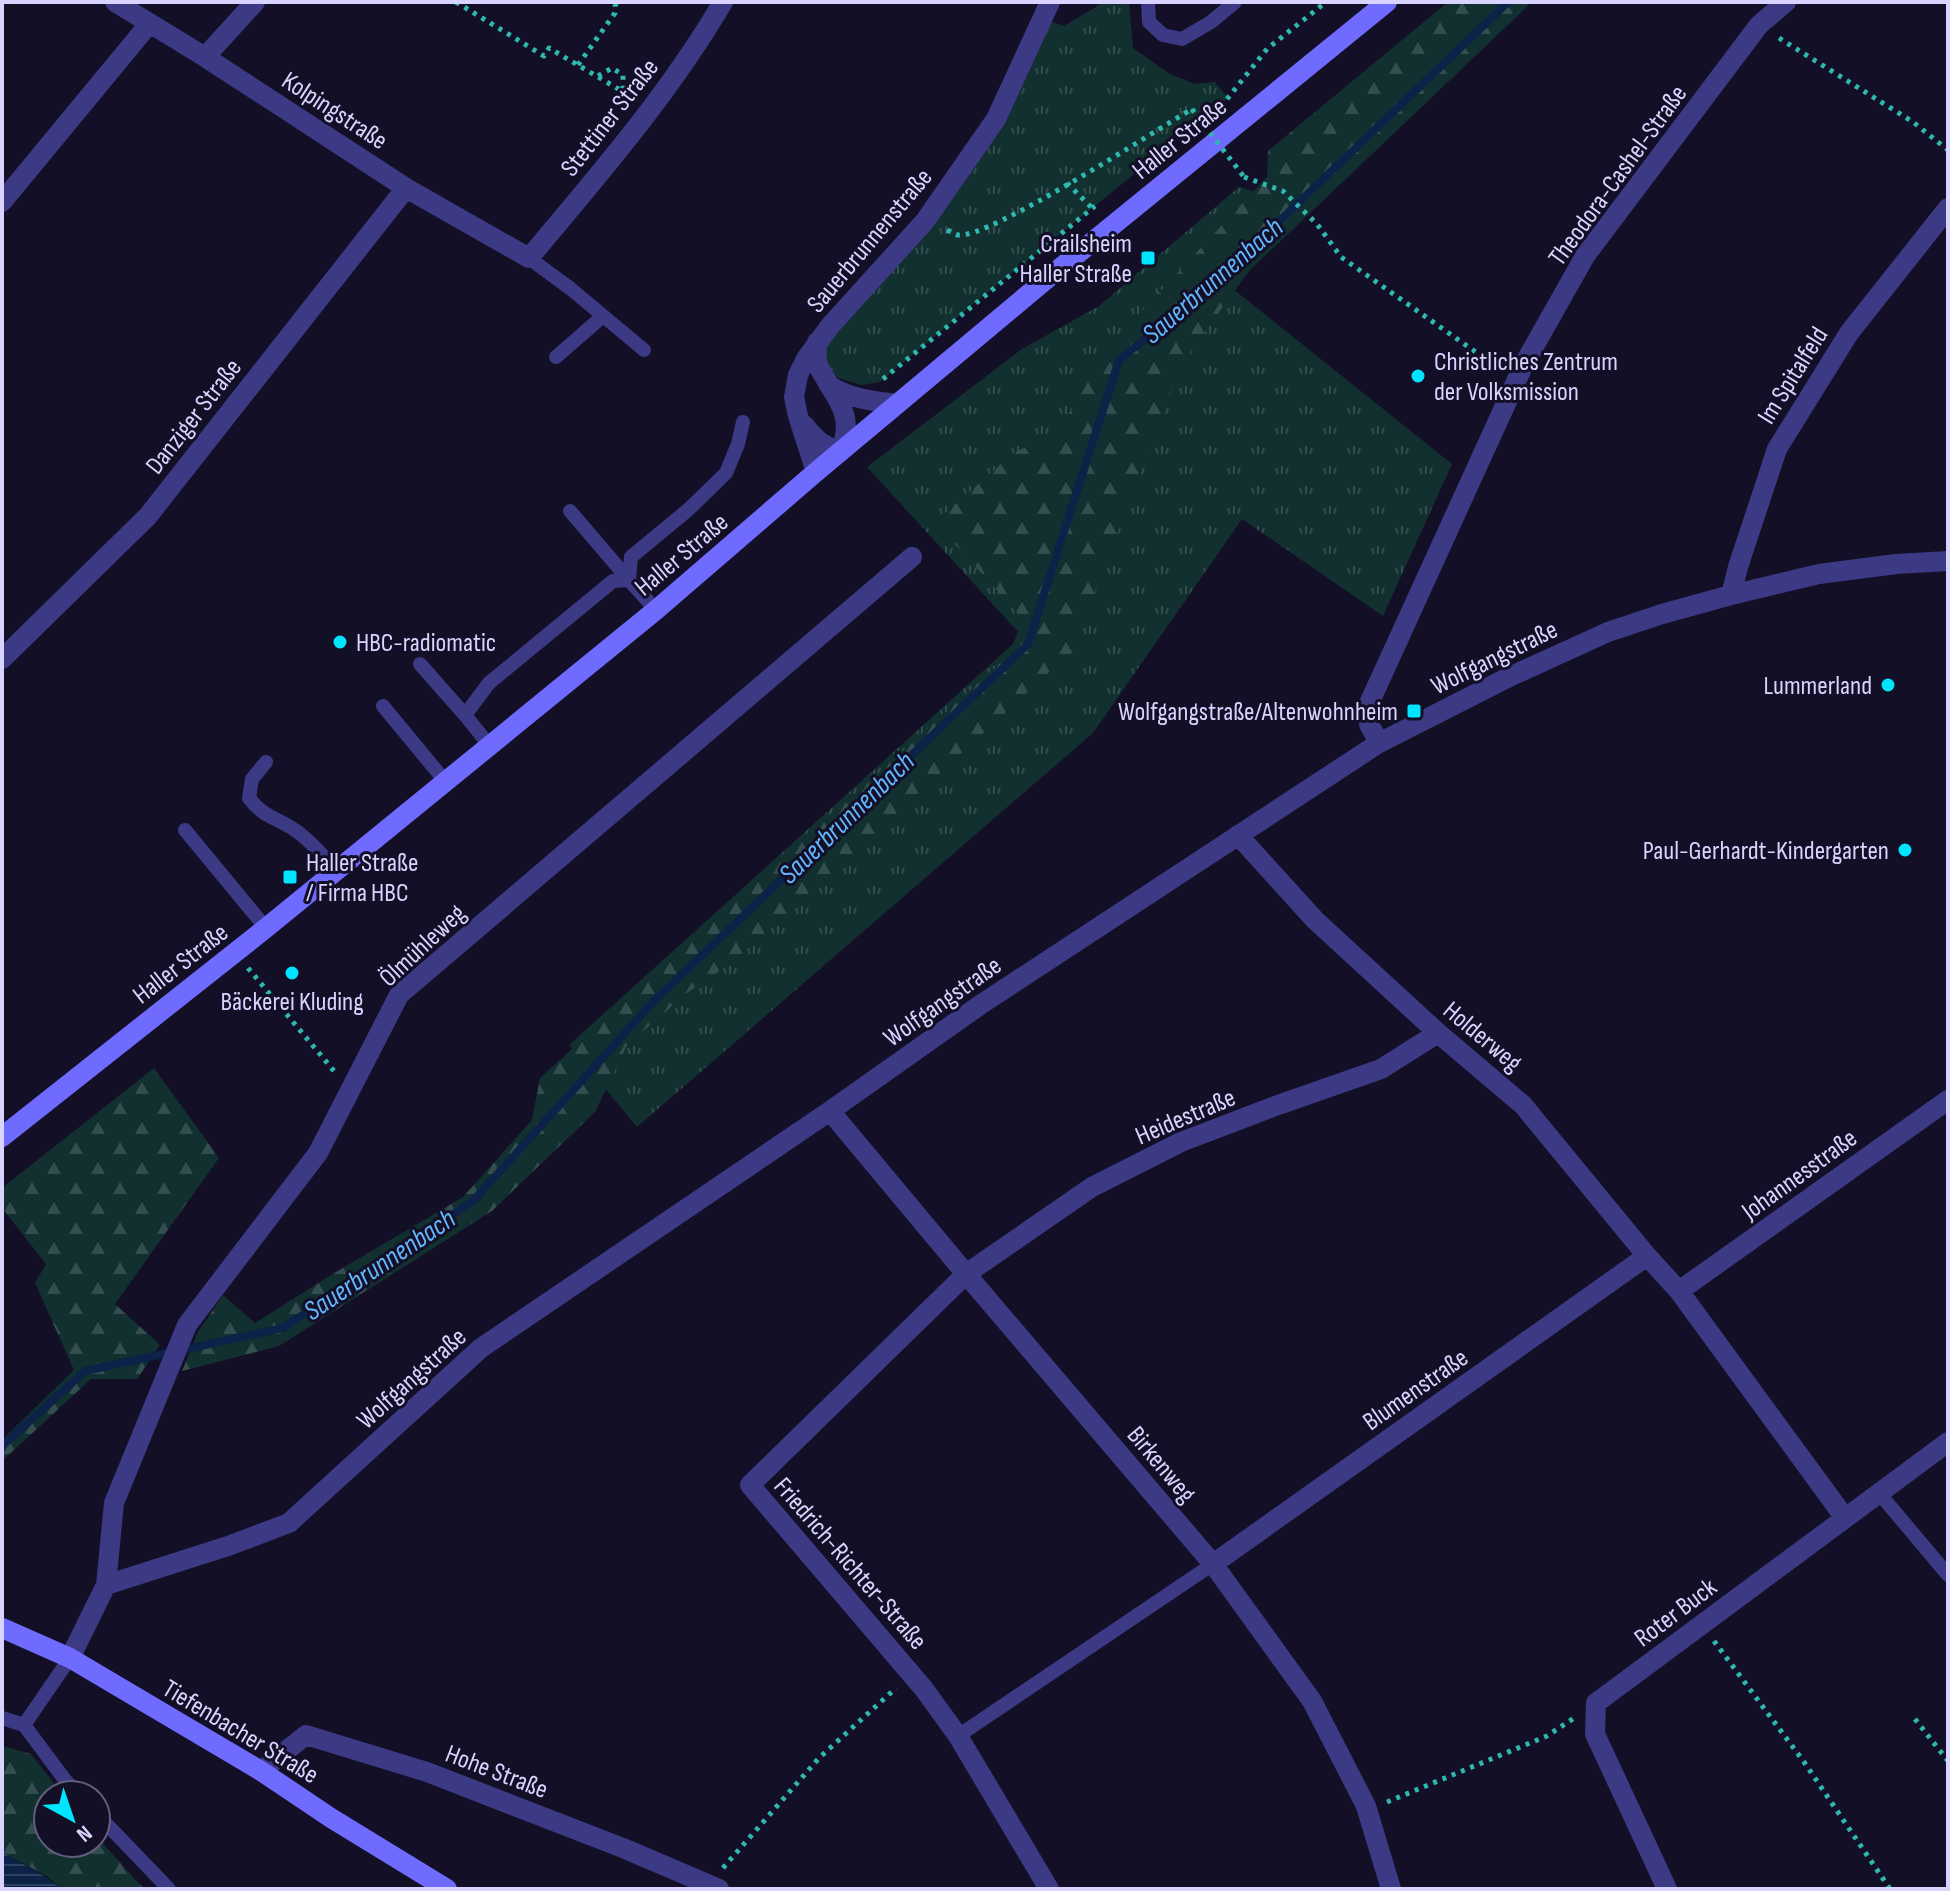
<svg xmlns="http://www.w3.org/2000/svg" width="1950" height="1891" viewBox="0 0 1950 1891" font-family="'Sofia Sans Condensed',sans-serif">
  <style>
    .grass { fill: url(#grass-tufts) }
    .forest { fill: url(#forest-firs) }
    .water { fill: url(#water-rules) }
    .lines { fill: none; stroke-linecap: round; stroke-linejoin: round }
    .stream { stroke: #0c2248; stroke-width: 8 }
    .path { stroke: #2fb8b0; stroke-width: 5; stroke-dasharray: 4 6; stroke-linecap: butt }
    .service { stroke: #3d3a85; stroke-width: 14 }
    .minor { stroke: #3d3a85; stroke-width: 20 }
    .secondary { stroke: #6f6bff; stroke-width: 20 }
    .path-bridge { stroke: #2fb8b0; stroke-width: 5; stroke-dasharray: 4 6; stroke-linecap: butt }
    .poi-dot { fill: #00e5ff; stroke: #130f26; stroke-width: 3 }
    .labels { text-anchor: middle; stroke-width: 6; stroke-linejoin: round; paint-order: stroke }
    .street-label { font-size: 26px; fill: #d9d4ff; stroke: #130f26 }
    .poi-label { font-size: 26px; fill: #d9d4ff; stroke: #130f26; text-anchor: end }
    .water-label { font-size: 28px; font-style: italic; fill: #62b6ff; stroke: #130f26 }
  </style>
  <defs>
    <pattern id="grass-tufts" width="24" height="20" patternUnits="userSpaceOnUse" patternTransform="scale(2)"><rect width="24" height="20" fill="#12302f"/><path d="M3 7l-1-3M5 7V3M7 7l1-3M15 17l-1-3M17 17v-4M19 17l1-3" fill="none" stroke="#344d4e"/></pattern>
    <pattern id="forest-firs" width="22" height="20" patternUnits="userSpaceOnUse" patternTransform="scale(2)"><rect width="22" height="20" fill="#12302f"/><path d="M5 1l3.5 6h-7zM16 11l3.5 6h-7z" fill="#344d4e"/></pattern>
    <pattern id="water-rules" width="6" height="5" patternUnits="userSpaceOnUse" patternTransform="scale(2)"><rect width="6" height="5" fill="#0c2248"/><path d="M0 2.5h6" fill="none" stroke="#2f4163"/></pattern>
  </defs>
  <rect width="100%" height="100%" fill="#130f26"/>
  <path class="grass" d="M1100,2H1129L1133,48L1170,74L1195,84L1215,82L1228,98L959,316L880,382L861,385L822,373L817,342L925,221L1043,19L1064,26L1096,7Z
    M1239,187L1276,198L1212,272L1452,464L1383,616L1242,519L1093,733L637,1127L569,1045L1022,636L867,467L1022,349L1099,306Z"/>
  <path class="forest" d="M1448,2H1532L1249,271L1181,365L1073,650L870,838L735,960L687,993L627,1045L595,1112L492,1211L279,1346L182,1371L198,1332L223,1295L255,1323L336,1272L463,1197L532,1120L540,1078L1009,655L1023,619L935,522L1016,451L1057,437L1099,357L1267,177L1268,151Z
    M154,1068L219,1158L115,1304L160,1345L137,1379H91L2,1461V1440L74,1370L35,1283L46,1264L2,1208V1188Z
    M2,1746L31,1754L63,1795H48V1843H96V1836L144,1889H61L48,1877L2,1852Z"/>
  <path class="water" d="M2,1852L47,1878L61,1889H2Z"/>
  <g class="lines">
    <path class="stream" d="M2,1446L85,1371L283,1328L474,1200L651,1004L1028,644L1119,360L1220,278L1508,2"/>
    <path class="path" d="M456,2L544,56L549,48L632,97
      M1779,38L1913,122L1948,150
      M578,65L615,13V6L617,2
      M598,76L612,68L623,75V91
      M1227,99L1267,49L1326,2
      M1244,177L1283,191L1317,224L1341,257L1477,353L1503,359
      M1067,183L1092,208
      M947,230C951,232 954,234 958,235C989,239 1156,130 1192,109
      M883,379L1095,206
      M248,968L334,1071
      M1714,1641L1804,1762L1890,1889
      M1915,1719L1948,1761
      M1387,1802L1547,1736L1574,1718
      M723,1868L819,1758L896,1688"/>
    <path class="service" d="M1148,2L1149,22L1163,35L1182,39L1211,22L1235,2
      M529,258L571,289L644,350
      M556,357L603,316
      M570,511L629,580L631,557L689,509L726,473L738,444L743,422
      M420,664L465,715L489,683L613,581L629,580L656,610
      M383,706L445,781
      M465,715L489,745
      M266,762L252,779L249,798C264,818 276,817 295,830C311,841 323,856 336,870
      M185,830L266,928
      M1879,1493L1948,1575
      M2,1718L24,1725
      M24,1725L65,1780L79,1795
      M24,1725L70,1658
      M958,1736L1213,1564
      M96,1813L169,1889"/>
    <path class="minor" d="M115,2L205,57L406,188L529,258C598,176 669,94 723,2
      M205,57L255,2
      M2,202L149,24
      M830,386C851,399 873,401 897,404
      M804,425C815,439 823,447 841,451C851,423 845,409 829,385C825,377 819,370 817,362C816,356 817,348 817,342
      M816,472L798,416L794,397L798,375L806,359L830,326L925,221L996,119L1050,2
      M1731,595L1738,567L1777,449L1849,333L1948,208
      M2,659L148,516L406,188
      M1379,743L1369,724L1367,708L1524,364L1585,256L1759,25L1786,2
      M1238,835L1315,920L1438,1033L1523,1105L1647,1256L1679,1291L1845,1518
      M830,1111L966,1274L1213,1564L1312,1701L1366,1806L1391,1889
      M1679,1291L1948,1100
      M1213,1564L1647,1256
      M106,1585L114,1503L187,1325L318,1153L399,995L912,557
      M70,1658L106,1585L228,1546L289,1523L481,1348L830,1111L980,1005L1379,743L1507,678L1608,632L1662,614L1731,595L1819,574L1896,564L1948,561
      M261,1771L306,1735L427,1772L623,1848L719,1889
      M1049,1889L958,1736L924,1689L750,1485L966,1274L1092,1187L1181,1142L1278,1105L1381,1069L1438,1033
      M1667,1889L1595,1734L1596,1703L1948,1442"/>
    <path class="secondary" d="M2,1137L266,928L656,610L816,472L1043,282L1387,2
      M2,1628L70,1658L261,1771L331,1818L447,1889"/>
    <path class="path-bridge" d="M1192,109L1244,177"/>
  </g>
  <g class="poi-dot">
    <rect x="1140" y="250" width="16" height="16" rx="4"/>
    <circle cx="1418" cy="376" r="8"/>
    <circle cx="340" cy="642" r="8"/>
    <circle cx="1888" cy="685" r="8"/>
    <rect x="1406" y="703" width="16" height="16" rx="4"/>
    <circle cx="1905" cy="850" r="8"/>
    <rect x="282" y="869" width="16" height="16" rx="4"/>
    <circle cx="292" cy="973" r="8"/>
  </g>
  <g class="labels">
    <g class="street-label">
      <text transform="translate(335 110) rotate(33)" y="9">Kolpingstraße</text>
      <text transform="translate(609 117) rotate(-52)" y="9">Stettiner Straße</text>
      <text transform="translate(1179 138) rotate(-39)" y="9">Haller Straße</text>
      <text transform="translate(1617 175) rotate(-54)" y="9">Theodora-Cashel-Straße</text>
      <text transform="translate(869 240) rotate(-50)" y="9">Sauerbrunnenstraße</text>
      <text transform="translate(1792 375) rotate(-58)" y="9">Im Spitalfeld</text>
      <text transform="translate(193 416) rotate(-52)" y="9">Danziger Straße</text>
      <text transform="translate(681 554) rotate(-40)" y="9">Haller Straße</text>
      <text transform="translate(1494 657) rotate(-26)" y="9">Wolfgangstraße</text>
      <text transform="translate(422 945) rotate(-43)" y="9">Ölmühleweg</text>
      <text transform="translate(180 963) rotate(-38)" y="9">Haller Straße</text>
      <text transform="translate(942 1001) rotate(-35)" y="9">Wolfgangstraße</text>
      <text transform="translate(1483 1036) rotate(40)" y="9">Holderweg</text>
      <text transform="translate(1185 1116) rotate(-23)" y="9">Heidestraße</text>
      <text transform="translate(1799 1174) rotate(-36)" y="9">Johannesstraße</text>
      <text transform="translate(411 1378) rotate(-42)" y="9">Wolfgangstraße</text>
      <text transform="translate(1415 1389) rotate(-35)" y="9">Blumenstraße</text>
      <text transform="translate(1162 1464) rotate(50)" y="9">Birkenweg</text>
      <text transform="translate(851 1563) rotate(49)" y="9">Friedrich-Richter-Straße</text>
      <text transform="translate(1675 1612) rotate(-37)" y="9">Roter Buck</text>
      <text transform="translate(241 1731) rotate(31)" y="9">Tiefenbacher Straße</text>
      <text transform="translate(497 1771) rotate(21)" y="9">Hohe Straße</text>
    </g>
    <g class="poi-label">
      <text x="1132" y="252">Crailsheim<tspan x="1132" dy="30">Haller Straße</tspan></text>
      <text x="1434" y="370" text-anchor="start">Christliches Zentrum<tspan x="1434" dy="30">der Volksmission</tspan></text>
      <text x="356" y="651" text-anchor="start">HBC-radiomatic</text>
      <text x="1872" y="694">Lummerland</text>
      <text x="1398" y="720">Wolfgangstraße/Altenwohnheim</text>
      <text x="1889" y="859">Paul-Gerhardt-Kindergarten</text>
      <text x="306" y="871" text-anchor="start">Haller Straße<tspan x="306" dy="30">/ Firma HBC</tspan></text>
      <text x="292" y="1010" text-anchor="middle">Bäckerei Kluding</text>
    </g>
    <g class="water-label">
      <text transform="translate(1212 280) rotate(-41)" y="10">Sauerbrunnenbach</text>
      <text transform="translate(846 817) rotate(-44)" y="10">Sauerbrunnenbach</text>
      <text transform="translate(379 1264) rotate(-34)" y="10">Sauerbrunnenbach</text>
    </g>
  </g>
  <rect width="1950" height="1891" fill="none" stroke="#d9d4ff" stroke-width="8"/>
  <g transform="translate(72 1819) rotate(140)"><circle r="38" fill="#130f26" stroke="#625e7d" stroke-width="2"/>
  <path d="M0-6L14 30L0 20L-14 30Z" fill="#00e5ff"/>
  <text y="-12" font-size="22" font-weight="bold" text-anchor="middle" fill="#d9d4ff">N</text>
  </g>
</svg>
